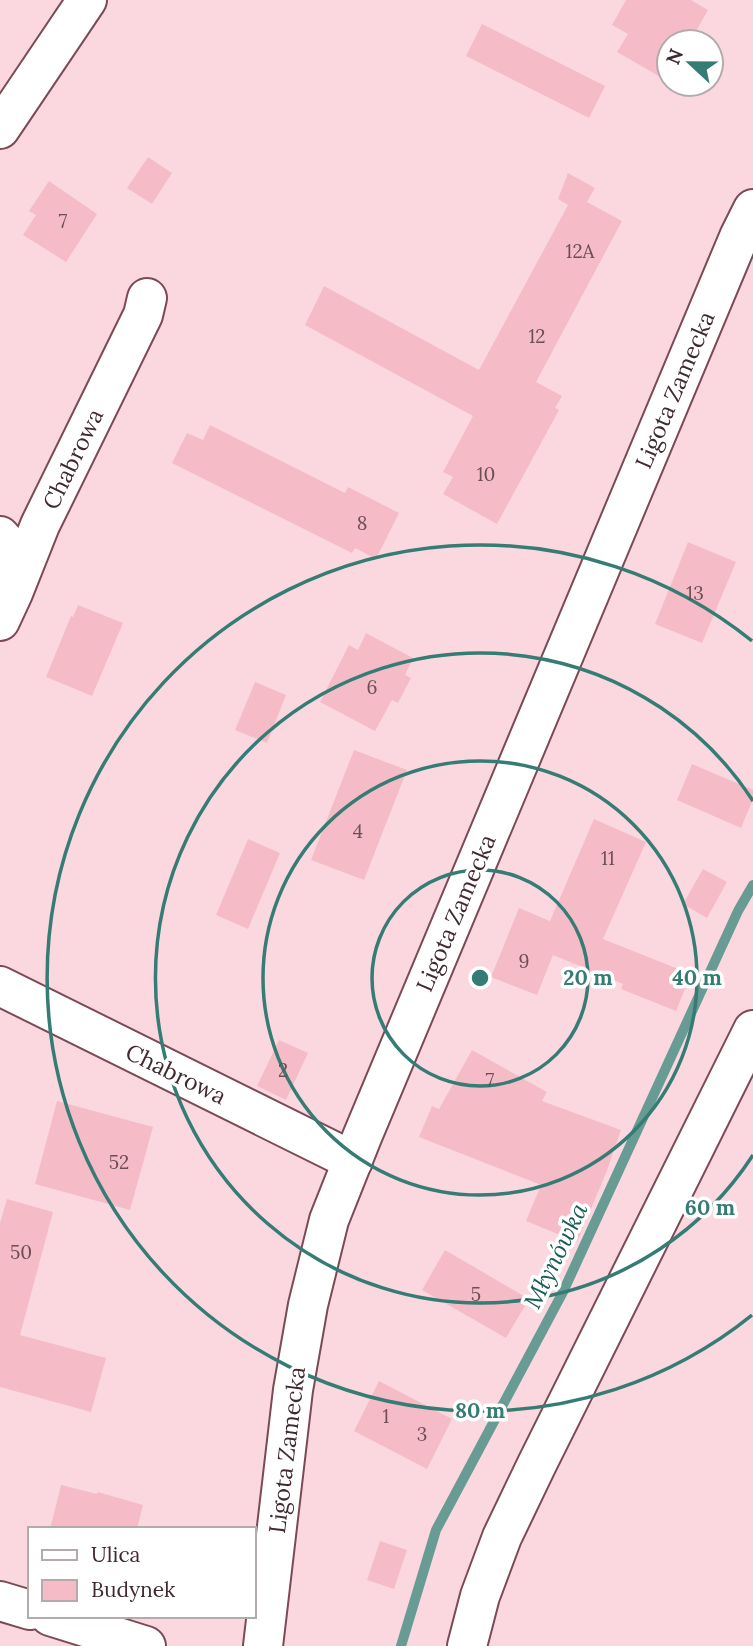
<svg xmlns="http://www.w3.org/2000/svg" width="753" height="1646" viewBox="0 0 753 1646" font-family="Lora,serif">
  <style>
    .lines { fill: none; stroke-linecap: round; stroke-linejoin: round }
    .stream { stroke: #689b94; stroke-width: 10 }
    .building { fill: #f5bcc8 }
    .minor-casing { stroke: #7b4a56; stroke-width: 42 }
    .secondary-casing { stroke: #7b4a56; stroke-width: 42 }
    .minor { stroke: #fff; stroke-width: 38 }
    .secondary { stroke: #fff; stroke-width: 38 }
    .ring { fill: none; stroke: #357c74; stroke-width: 3.5 }
    .labels { text-anchor: middle; stroke-width: 7; stroke-linejoin: round; paint-order: stroke }
    .number-label { font-size: 19px; fill: #6d4e55 }
    .street-label { font-size: 23px; fill: #402a2f; stroke: #fff }
    .water-label { font-size: 24px; font-style: italic; fill: #195d56; stroke: #fff }
    .centre { fill: #357c74; stroke: #fff; stroke-width: 3.5 }
    .ring-label { font-size: 21px; text-anchor: middle; font-weight: bold; fill: #357c74; stroke: #fff; stroke-width: 7; stroke-linejoin: round; paint-order: stroke }
  </style>
  <rect width="100%" height="100%" fill="#fbd8df"/>
  <g class="lines">
    <path class="stream" d="M401,1646L436,1530L563,1292L738,911L753,885"/>
  </g>
  <path class="building" d="M626,0H691L708,10L690,42H669V82L617,52L628,34L612,25Z
    M482,24L605,86L589,118L466,56Z
    M148,157L172,173L152,204L127,188Z
    M568,173L595,188L587,202L622,221L536,382L562,396L555,408L559,410L497,524L443,494L453,477L443,472L473,416L305,325L324,286L479,370L568,205L558,199Z
    M49,181L97,214L66,262L23,235L36,215L29,211Z
    M210,425L345,493L348,487L399,513L376,559L355,548L352,553L172,463L187,433L203,440Z
    M688,542L736,562L702,643L655,624Z
    M78,605L123,623L92,696L46,677L71,616L73,617Z
    M366,633L413,658L405,675L411,678L398,703L392,700L375,731L320,702L349,645L358,650Z
    M255,682L286,695L267,743L235,730Z
    M354,750L407,770L364,880L311,860Z
    M692,764L753,790V799L741,828L677,800Z
    M594,819L646,842L603,939L691,974L676,1011L621,989L623,984L553,955L537,995L491,977L519,908L550,921Z
    M248,839L280,853L248,929L216,915Z
    M703,869L727,882L707,918L683,904Z
    M279,1040L308,1053L286,1100L257,1086Z
    M472,1050L547,1092L542,1101L621,1130L606,1173L577,1242L526,1221L541,1185L419,1137L432,1106L439,1109Z
    M57,1101L153,1127L130,1210L35,1184Z
    M7,1199L53,1212L20,1335L106,1358L91,1412L0,1387V1223Z
    M445,1250L529,1299L506,1338L422,1290Z
    M379,1381L452,1419L427,1469L354,1431Z
    M61,1485L97,1494L98,1492L143,1505L137,1529H50Z
    M380,1541L407,1550L394,1589L367,1580Z"/>
  <g class="lines">
    <defs>
      <path id="minor" d="M0,129L87,0
        M0,536C18,556 18,561 14,588
        M0,621L13,593L40,525L143,315L147,298
        M0,986L353,1161
        M0,1601L30,1610
        M50,1616L146,1646
        M467,1646L480,1596L502,1537L537,1464L753,1030"/>
      <path id="secondary" d="M263,1646L293,1390L308,1305L329,1220L362,1137L739,237L753,209"/>
    </defs>
    <use href="#minor" class="minor-casing"/>
    <use href="#secondary" class="secondary-casing"/>
    <use href="#minor" class="minor"/>
    <use href="#secondary" class="secondary"/>
  </g>
  <g class="ring">
    <circle cx="480" cy="978" r="108"/>
    <circle cx="480" cy="978" r="217"/>
    <path d="M753 1155A325 325 0 1 1 753 801"/>
    <path d="M752 1315A433 433 0 1 1 752 641"/>
  </g>
  <g class="labels">
    <g class="number-label">
      <text x="63" y="228">7</text>
      <text x="580" y="258">12A</text>
      <text x="537" y="343">12</text>
      <text x="486" y="481">10</text>
      <text x="362" y="530">8</text>
      <text x="695" y="600">13</text>
      <text x="372" y="694">6</text>
      <text x="358" y="838">4</text>
      <text x="608" y="865">11</text>
      <text x="524" y="968">9</text>
      <text x="283" y="1077">2</text>
      <text x="490" y="1087">7</text>
      <text x="119" y="1169">52</text>
      <text x="21" y="1259">50</text>
      <text x="476" y="1301">5</text>
      <text x="386" y="1423">1</text>
      <text x="422" y="1441">3</text>
    </g>
    <g class="street-label">
      <text transform="translate(675 390) rotate(-67)" y="8">Ligota Zamecka</text>
      <text transform="translate(73 459) rotate(-64)" y="8">Chabrowa</text>
      <text transform="translate(456 913) rotate(-67)" y="8">Ligota Zamecka</text>
      <text transform="translate(176 1074) rotate(26)" y="8">Chabrowa</text>
      <text transform="translate(287 1450) rotate(-83)" y="8">Ligota Zamecka</text>
    </g>
    <g class="water-label">
      <text transform="translate(556 1256) rotate(-64)" y="8">Młynówka</text>
    </g>
  </g>
  <circle cx="480" cy="978" r="10" class="centre"/>
  <g class="ring-label">
    <text x="588" y="985">20 m</text>
    <text x="697" y="985">40 m</text>
    <text x="710" y="1215">60 m</text>
    <text x="480" y="1418">80 m</text>
  </g>
  <rect x="28" y="1527" width="228" height="91" fill="#ffffff" stroke="#b3aaac" stroke-width="2"/>
  <rect x="42" y="1550" width="35" height="10" fill="#ffffff" stroke="#b3aaac" stroke-width="2"/>
  <text x="91" y="1562" font-size="21" fill="#402a2f">Ulica</text>
  <rect x="42" y="1580" width="35" height="21" fill="#f5bcc8" stroke="#b3aaac" stroke-width="2"/>
  <text x="91" y="1597" font-size="21" fill="#402a2f">Budynek</text>
  <g transform="translate(690 63) rotate(292)"><circle r="33" fill="#ffffff" stroke="#b3aaac" stroke-width="2"/>
  <path d="M0-5L12 26L0 18L-12 26Z" fill="#357c74"/>
  <text y="-10" font-size="19" font-weight="bold" text-anchor="middle" fill="#402a2f">N</text>
  </g>
</svg>
